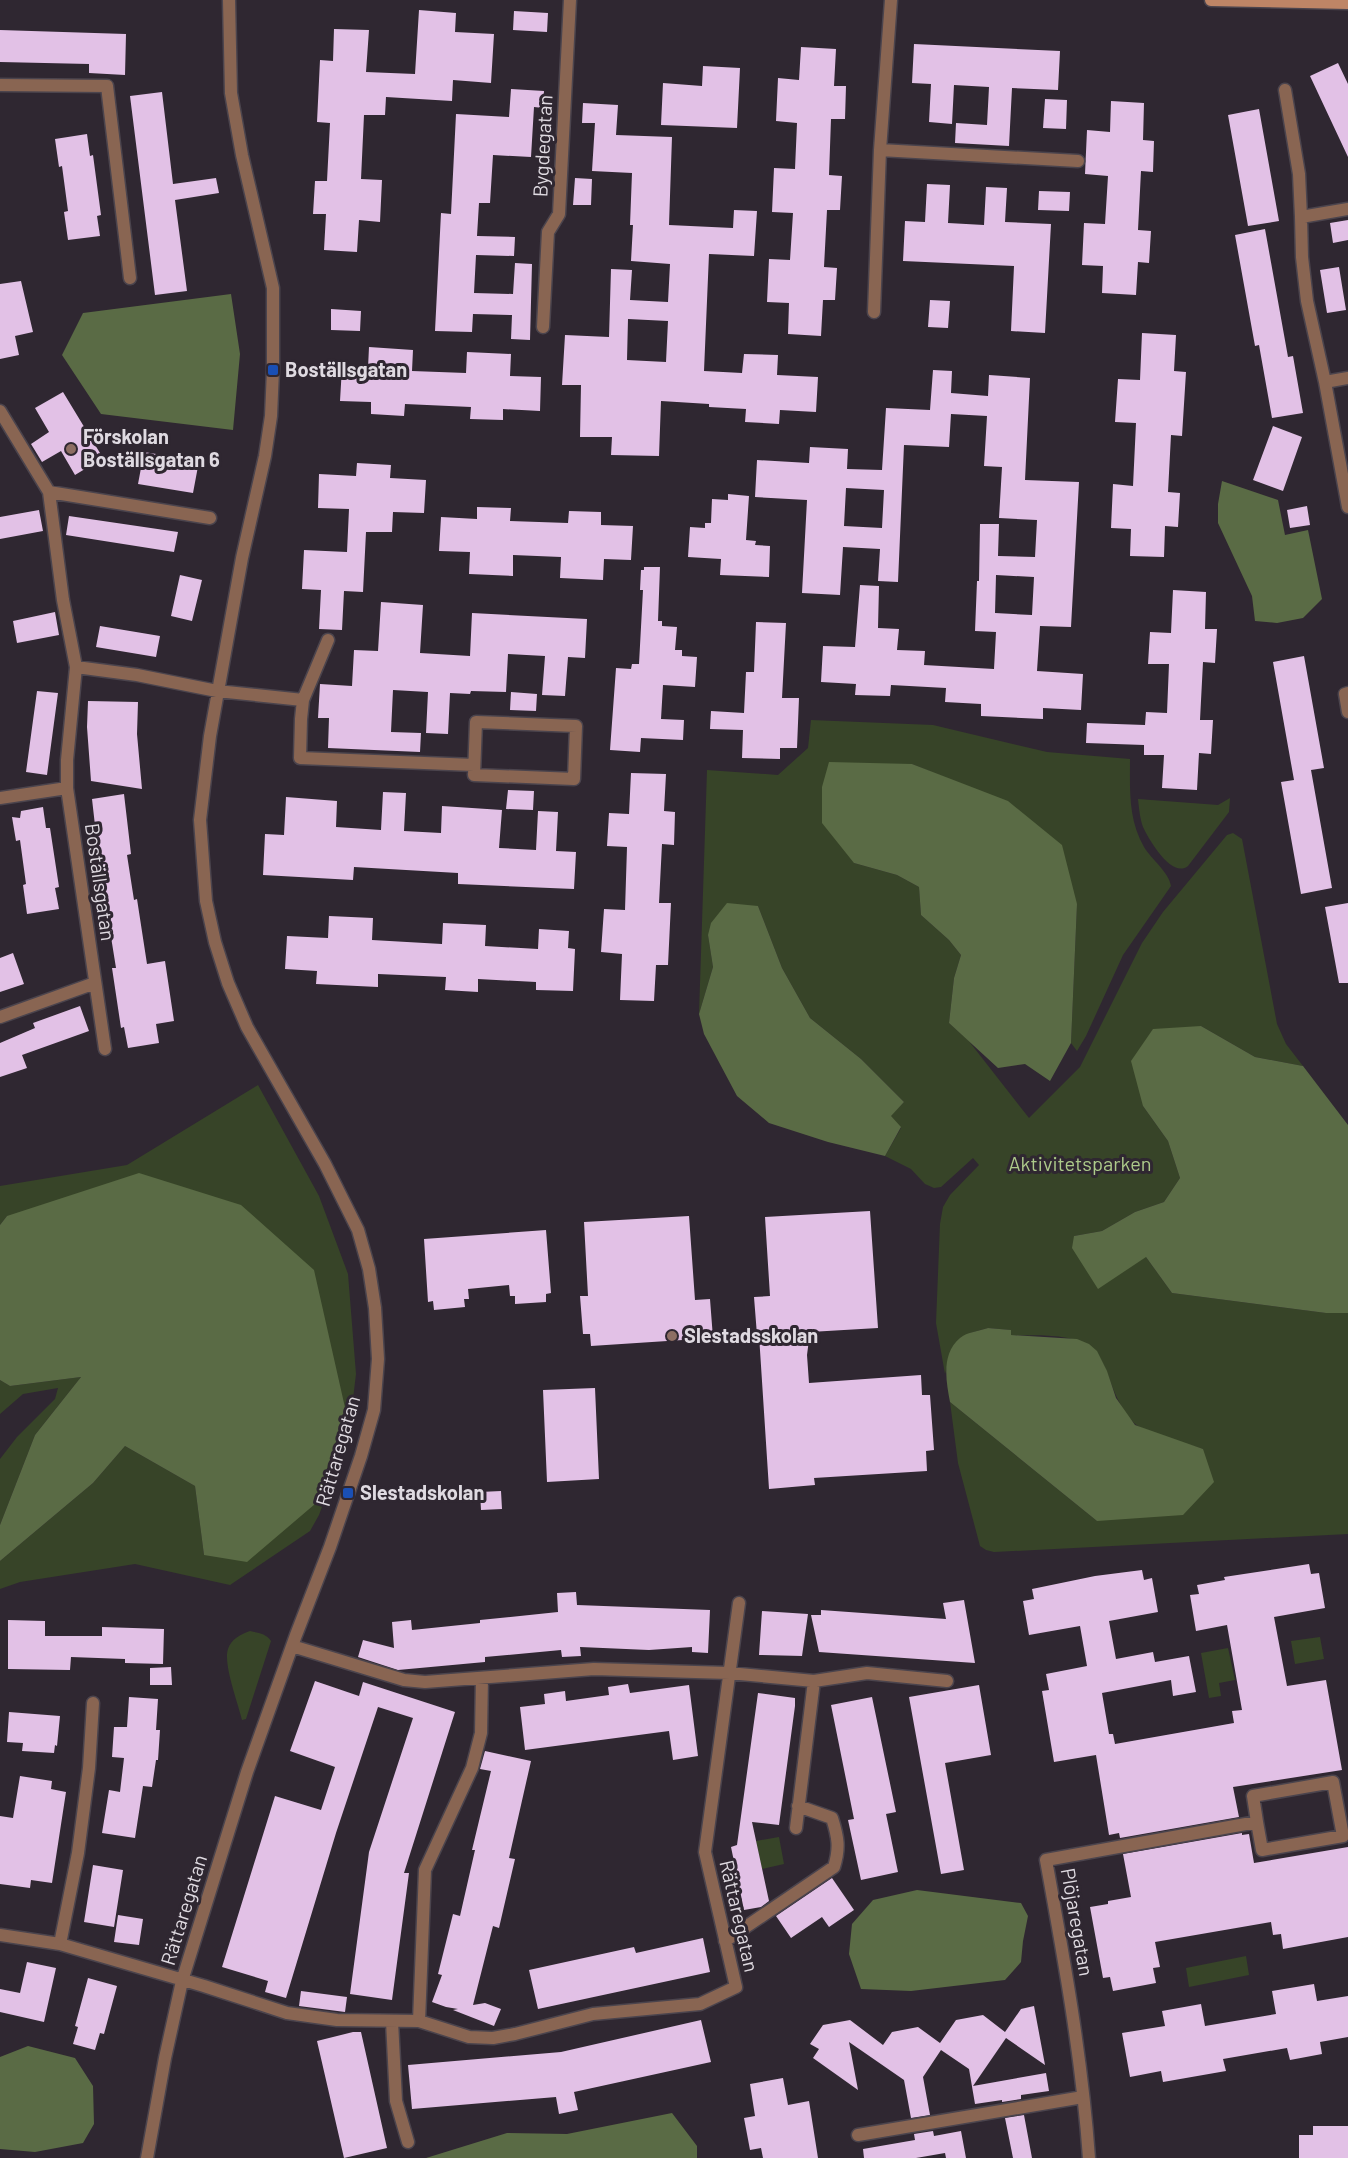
<svg xmlns="http://www.w3.org/2000/svg" width="1348" height="2158" viewBox="0 0 1348 2158" font-family="Barlow,sans-serif">
  <style>
    .green { fill: #374428 }
    .forest { fill: #5a6b45 }
    .building { fill: #e2c1e6; fill-rule: evenodd }
    .lines { fill: none; stroke-linecap: round; stroke-linejoin: round }
    .street-casing { stroke: #4b444d; stroke-width: 15 }
    .secondary-casing { stroke: #4b444d; stroke-width: 15 }
    .street { stroke: #896552; stroke-width: 12 }
    .secondary { stroke: #be8566; stroke-width: 12 }
    .transit-dot { fill: #1a4fb4; stroke: #2f2731; stroke-width: 2 }
    .education-dot { fill: #8d6e63; stroke: #2f2731; stroke-width: 2 }
    .labels { text-anchor: middle; stroke-width: 6; stroke-linejoin: round; paint-order: stroke }
    .street-label { font-size: 20px; fill: #dfdae1; stroke: #2f2731 }
    .poi-label { font-size: 20px; font-weight: bold; fill: #dfdae1; stroke: #2f2731; text-anchor: start }
    .park-label { font-size: 20px; fill: #adca8a; stroke: #2f2731 }
  </style>
  <rect width="100%" height="100%" fill="#2f2731"/>
  <path class="green" d="M811,720L933,725L1047,752L1130,759C1130,790 1128,819 1144,847C1151,859 1169,872 1171,886L1123,955L1086,1036L1077,1051L1071,1043L1077,904L959,783L912,764L854,863L897,875L919,887L921,915L949,940L961,955L954,978L949,1023L968,1040L1029,1118L1080,1067L1142,943L1163,912L1227,835L1233,833L1242,839L1277,1024L1286,1044L1303,1066L1255,1057L1201,1026L1143,1106L1168,1141L1180,1178L1164,1202L1135,1212L1102,1231L1074,1236L1146,1257L1172,1293L1326,1313H1348V1534L994,1552L986,1550L980,1546L958,1463L950,1402L1097,1521L1203,1449C1190,1445 1141,1431 1134,1423C1121,1410 1114,1392 1108,1375C1092,1328 1051,1337 1010,1335V1330L988,1328L970,1333L952,1349L945,1374L936,1323L940,1224L943,1207L950,1195L979,1165L973,1158L941,1187L934,1188L925,1184L911,1169L885,1156L901,1128L890,1116L904,1102L861,1059L810,1018L782,968L758,906L708,935L713,967L699,1014L707,770L778,775L808,748Z
    M1230,798L1229,812L1188,866C1172,879 1149,840 1143,827C1140,819 1139,808 1138,799L1218,805Z
    M258,1085L319,1196L348,1274L356,1374L349,1432L319,1515L310,1531L230,1585L135,1564L20,1582L0,1589V1561L93,1483L125,1446L195,1486L204,1555L315,1504L7,1216L0,1225V1186L127,1165Z
    M81,1377L35,1435L0,1525V1459L17,1437L55,1399L58,1388L23,1394L0,1414V1380L10,1386Z
    M250,1631C258,1633 266,1633 271,1641L246,1719L242,1720C238,1703 223,1664 228,1649C231,1639 241,1634 250,1631Z
    M1320,1637L1324,1659L1295,1664L1291,1641Z
    M1228,1648L1235,1680L1219,1683L1221,1696L1209,1698L1201,1653Z
    M779,1837L784,1864L762,1869L756,1841Z
    M1246,1956L1249,1975L1189,1987L1186,1968Z"/>
  <path class="forest" d="M231,294L240,354L233,430L101,414L62,355L83,313Z
    M1222,481L1278,500L1285,535L1308,530L1322,599L1303,618L1277,623L1255,621L1252,596L1218,523V504Z
    M829,762L912,764L1008,801L1062,845L1077,904L1071,1043L1050,1081L1025,1064L998,1068L949,1023L954,978L961,955L949,940L921,915L919,887L897,875L854,863L822,823V787Z
    M727,903L758,906L782,968L810,1018L861,1059L904,1102L891,1116L901,1127L885,1156L828,1142L769,1123L737,1096L704,1034L699,1014L713,967L708,935L711,923Z
    M1201,1026L1255,1057L1303,1066L1348,1125V1313H1326L1172,1293L1146,1257L1098,1289L1072,1248L1074,1236L1102,1231L1135,1212L1164,1202L1180,1178L1168,1141L1143,1106L1131,1061L1153,1029Z
    M139,1173L241,1205L314,1270L346,1412L315,1504L247,1562L204,1555L195,1486L125,1446L93,1483L0,1561V1525L35,1435L81,1377L10,1386L0,1380V1225L7,1216Z
    M988,1328L1011,1330V1335L1077,1339L1089,1344L1097,1351L1107,1371L1116,1398L1135,1425L1203,1449L1214,1482L1183,1515L1097,1521L950,1402C946,1381 941,1354 960,1338C967,1332 979,1331 988,1328Z
    M917,1890L1021,1903L1028,1916L1023,1941L1021,1962L1005,1980L911,1991L861,1989L849,1954L852,1924L873,1900Z
    M28,2046L75,2058L93,2086L94,2124L83,2143L35,2152L0,2149V2057Z
    M672,2113L697,2146V2158H426L507,2133L567,2134Z"/>
  <path class="building" d="M419,10L456,13L455,32L494,34L491,83L453,80L452,101L386,97L385,115H364L361,179L382,180L380,222L359,220L357,252L324,250L326,214H313L315,181H327L330,123L317,122L320,60L333,61L334,29L369,30L366,72L415,74Z
    M514,11L548,13L547,32L513,30Z
    M0,30L126,34L125,75L89,73V64L0,62Z
    M914,44L1060,51L1058,90L1012,88L1009,146L955,143L956,123L987,125L989,87L954,85L952,124L929,122L931,84L912,83Z
    M801,47L836,49L834,86H846L845,119H831L829,175L842,176L840,210H827L824,267L837,268L835,300H823L821,336L788,334L789,303L767,302L769,259L790,260L793,213L772,212L774,168L795,169L797,123L776,121L778,78L799,80Z
    M1338,63L1348,84V157L1310,76Z
    M703,66L740,68L737,128L661,125L663,83L702,86Z
    M511,89L544,91L543,108L534,107L531,157L493,155L490,203H479L477,236L515,237L514,256L476,255L474,293L513,294L515,263L532,264L530,340L511,339L512,315L473,314L472,332L435,331L441,213L451,214L456,114L509,117Z
    M162,92L173,184L216,178L219,193L175,200L187,291L155,295L130,96Z
    M1045,99L1067,100L1066,129L1043,128Z
    M1111,101L1144,103L1143,140L1154,141L1153,172L1141,171L1138,230L1151,231L1149,263L1138,262L1136,295L1102,293L1103,266L1082,265L1084,223L1105,224L1108,176L1085,174L1087,130L1110,132Z
    M583,103L618,105L616,135L672,137L669,225L733,228L734,210L757,211L754,256L709,254L704,371L742,373L744,354L778,355L777,375L818,377L816,412L780,410L779,424L745,422L746,409L709,407V404L661,401L659,456L611,455L612,437H580L581,385H562L565,335L609,337L611,269L632,270L630,300L668,302L670,264L631,261L633,225H630L632,173L592,171L595,123H582ZM628,319L668,321L666,362L627,360Z
    M1259,109L1279,221L1248,226L1228,115Z
    M87,134L90,156L93,155L101,215L97,216L100,236L68,240L64,212L68,211L62,166L59,167L55,139Z
    M575,178L592,179L591,205H573Z
    M927,184L950,185L948,223L984,225L986,187L1007,188L1005,222L1051,224L1045,333L1011,331L1014,266L903,261L905,221L925,222Z
    M1039,191L1070,192L1069,211L1038,210Z
    M1348,220V240L1333,243L1330,223Z
    M1265,229L1288,357L1293,356L1303,413L1272,418L1259,345L1255,346L1235,235Z
    M1339,267L1346,310L1327,313L1320,270Z
    M21,281L33,332L15,336L19,355L0,359V284Z
    M930,300L950,301L948,328L928,327Z
    M331,309L361,311L360,331L331,330Z
    M1142,333L1176,335L1174,371L1186,372L1182,436L1171,435L1168,492L1180,493L1178,527L1165,526L1164,557L1130,556L1131,529L1111,528L1113,484L1133,486L1136,423L1115,422L1118,379L1140,380Z
    M369,347L413,350L412,371L466,373L467,352L511,354L510,376L541,377L540,411L503,409V420L470,419L471,407L405,404L404,416L371,414V402L340,401L342,367L368,368Z
    M933,370L952,371L951,393L988,396L989,375L1030,378L1025,480L1079,482L1071,627L1040,626L1037,671L1083,674L1081,710L1043,708V719L981,716V704L945,702L946,688L891,685L890,696L855,695L856,684L821,682L823,646L855,647L860,585L879,586L878,628L899,629L897,650L925,651L924,665L994,669L996,632L975,631L977,581H979L980,524H999L998,556L1035,557L1037,520L999,518L1002,467L984,466L987,416L951,414L949,447L904,445L898,582L878,581L880,549L843,547L840,595L802,593L807,500L755,497L757,460L809,463L810,447L848,449L847,469L882,470L886,408L930,410ZM846,488L884,490L882,528L844,526ZM996,575L1034,577L1032,615L995,613Z
    M63,392L103,458L75,475L61,451L42,462L31,444L49,432L35,408Z
    M1273,426L1302,437L1283,491L1253,480Z
    M144,452L199,461L193,493L138,484Z
    M357,463L391,465L390,478L426,480L424,513L393,512L392,532H366L363,592L344,591L342,630L319,629L321,590L302,589L304,550L347,552L349,509L318,508L319,474L356,476Z
    M728,494L749,496L746,540L756,541L755,545L770,546L769,577L720,575L721,559L688,557L690,527L705,528V523H711L712,499L728,500Z
    M1307,506L1310,525L1290,528L1287,510Z
    M477,507L511,508L510,521L568,523L569,511L601,512V525L633,526L631,560L604,559L603,580L560,578L561,557L513,555V576L469,574L470,552L439,551L441,517L477,519Z
    M39,510L43,531L0,539V517Z
    M69,516L178,532L174,552L66,535Z
    M644,567H660L658,621H662V626L677,627L675,650H682V656L697,657L695,687L663,685L661,719L684,720L683,740L641,738L640,752L610,750L616,668L631,669L632,664H639L643,590H640L641,570H644Z
    M180,575L202,580L192,621L171,616Z
    M1173,590L1206,592L1205,629H1217L1215,663L1203,662L1200,720H1213L1211,754L1199,753L1197,790L1162,788L1164,755H1144V745L1086,743L1087,723L1145,725L1146,712L1167,713L1169,664H1148L1150,632L1171,633Z
    M381,602L423,605L420,653L470,656L472,613L587,619L585,658L568,657L565,696L542,695L545,656L508,654L506,692L471,691L470,694L450,693L448,734L426,733L428,692L393,690L391,732L421,733L420,752L328,748L329,718H318L320,684L352,686L354,650L378,651Z
    M55,612L59,635L17,643L13,621Z
    M756,622L786,623L782,698H799L797,748H780V759L742,758L743,730L710,729L711,711L744,713L746,672H754Z
    M100,626L160,636L156,657L96,647Z
    M1304,656L1324,768L1311,770L1332,888L1301,894L1281,782L1294,780L1273,662Z
    M37,691L58,693L47,775L26,772Z
    M511,692L537,694L536,711L510,710Z
    M88,701L138,702L137,734L142,789L91,781L87,727Z
    M631,773L666,774L664,811L675,812L674,845L662,844L659,903H671L668,965H656L654,1001L620,1000L622,954L601,952L604,909L625,910L627,847L607,846L609,813L629,814Z
    M508,790L534,791L533,810L506,809Z
    M383,792L406,793L404,831L441,833L442,806L502,810L499,848L536,850L538,811L558,812L556,851L576,852L574,889L458,884V873L354,867L353,880L263,875L265,834L284,835L286,797L337,801L336,827L381,830Z
    M124,794L131,854L127,855L134,900L137,899L147,964L165,961L174,1021L156,1024L159,1043L128,1048L124,1027L121,1028L112,968H116L107,912H103L94,852H98L92,799Z
    M43,807L46,828H50L59,887L55,888L59,909L27,914L23,885L26,884L20,840L16,841L12,817L20,818L21,811Z
    M1348,903V983H1339L1325,907Z
    M329,916L373,918L372,940L442,944L443,923L486,925L485,946L538,949L539,929L569,931L568,948L575,949L573,991L536,990V982L478,979V992L445,990L446,977L378,974V987L316,984L317,971L285,969L287,936L328,938Z
    M13,953L24,984L0,992V958Z
    M80,1006L89,1031L22,1055L27,1068L0,1077V1043L35,1028L33,1023Z
    M870,1211L878,1328L810,1332L807,1355L809,1383L921,1375L922,1395H930L934,1450L926,1451L927,1471L814,1478L815,1485L769,1489L759,1335H757L754,1297L770,1296L765,1217Z
    M689,1216L695,1300L710,1299L713,1338L591,1346L590,1334H583L580,1296H588L584,1222Z
    M546,1230L551,1293L546,1294V1302L515,1304V1296H510L509,1285L468,1289L469,1299H464L465,1307L434,1310L433,1301L428,1302L424,1239Z
    M595,1388L599,1479L547,1482L543,1390Z
    M501,1491L502,1509L481,1510L480,1492Z
    M1309,1564L1311,1574L1319,1573L1325,1608L1274,1617L1287,1686L1326,1680L1342,1770L1233,1787L1239,1817L1120,1838L1119,1833L1109,1835L1096,1755L1054,1762L1042,1691L1049,1690L1046,1674L1087,1666L1080,1626L1029,1635L1023,1601L1034,1599L1032,1589L1095,1576L1142,1570L1144,1580L1152,1578L1158,1612L1109,1621L1116,1659L1153,1652L1155,1662L1189,1656L1196,1692L1173,1696L1171,1680L1102,1693L1109,1734H1113L1115,1744L1234,1723L1232,1711L1242,1710L1227,1625L1196,1631L1190,1595L1199,1594L1197,1585L1225,1580L1224,1577Z
    M576,1592L577,1605L710,1610L708,1653L692,1652V1647L649,1650L580,1647L581,1656L562,1657L561,1650L485,1657V1662L398,1670L358,1657L363,1640L394,1648L392,1622L411,1620L412,1630L480,1623V1620L558,1612L557,1593Z
    M964,1600L975,1663L819,1652L811,1615H821V1610L946,1619L943,1603Z
    M762,1611L808,1614L802,1656L759,1655Z
    M8,1620L45,1621V1636H102V1627L164,1629L163,1664L125,1663V1659L71,1657L70,1670L8,1669Z
    M171,1667L172,1685H150V1668Z
    M315,1681L359,1696L363,1682L455,1712L404,1873H409L392,2000L350,1994L369,1852L413,1718L378,1707L336,1833L286,1998L265,1992L268,1981L222,1967L275,1796L321,1810L335,1767L290,1751Z
    M628,1684L630,1693L689,1685L698,1756L673,1760L669,1731L525,1750L520,1707L545,1704L544,1694L565,1691L566,1701L609,1695L608,1687Z
    M979,1685L991,1755L945,1763L964,1870L941,1874L909,1697Z
    M758,1693L795,1698V1706L779,1825L752,1822L769,1901L761,1907L744,1910L731,1847L737,1845Z
    M129,1697L158,1699L156,1730H160L158,1760H156L152,1787L143,1786L135,1838L102,1833L109,1790L120,1792L124,1758L112,1757L114,1727H127Z
    M872,1697L896,1812L886,1814L898,1872L861,1880L848,1820L854,1819L831,1705Z
    M9,1712L60,1716L57,1746L55,1745L54,1753L22,1751L23,1743L7,1742Z
    M485,1751L531,1761L509,1858L515,1859L499,1928L493,1926L473,2005L485,2003L501,2009L494,2026L453,2010L458,2009L446,2007L432,2002L442,1975L438,1974L453,1914L460,1916L475,1850H472L491,1771L480,1769Z
    M20,1776L52,1781L51,1789L66,1792L52,1883L31,1880L30,1888L0,1884V1816L13,1818Z
    M1242,1833V1835L1249,1834L1254,1863L1348,1847V1937L1283,1949L1281,1934L1273,1935L1271,1922L1155,1942L1160,1967L1153,1968L1156,1983L1113,1991L1110,1977L1103,1978L1090,1907L1108,1904V1901L1131,1897L1123,1854Z
    M93,1865L123,1870L114,1927L84,1922Z
    M832,1878L854,1910L829,1927L822,1917L791,1938L776,1916Z
    M118,1915L143,1919L139,1945L114,1942Z
    M703,1938L710,1972L538,2009L529,1970L634,1947L636,1953Z
    M27,1962L56,1968L44,2022L0,2012V1989L20,1993Z
    M88,1978L117,1986L104,2034L100,2033L95,2050L73,2044L78,2027L75,2026Z
    M1314,1984L1317,2001L1348,1996V2037L1320,2042L1322,2054L1290,2060L1287,2048L1223,2059L1226,2071L1163,2082L1161,2071L1130,2077L1122,2033L1165,2026L1162,2011L1201,2004L1205,2026L1276,2014L1272,1991Z
    M301,1991L347,1997L345,2012L299,2006Z
    M1034,2006L1045,2065L1006,2038L973,2086L1046,2073L1049,2091L1021,2095V2099L1002,2102V2100L975,2104L969,2069L941,2050L923,2077L930,2115L911,2118L904,2080L849,2042L858,2090L813,2058L819,2049L810,2044L823,2025L850,2020L883,2045L892,2032L918,2027L940,2043L956,2020L983,2015L1005,2032L1021,2009Z
    M701,2020L711,2062L574,2092L578,2110L559,2114L556,2097L412,2109L408,2065L561,2052Z
    M353,2032H361L387,2148L344,2158L317,2041Z
    M783,2078L788,2105L809,2101L818,2158H763L761,2148L750,2150L744,2118L755,2116L750,2084Z
    M1024,2115L1032,2158H1013L1005,2118Z
    M1313,2126H1348V2158H1299V2135H1313Z
    M933,2131L934,2136L961,2131L966,2158H946L945,2153L916,2158H864L863,2149L915,2140L914,2134Z"/>
  <g class="lines">
    <defs>
      <path id="street" d="M0,85L107,86L130,278
        M1285,90L1299,174L1301,217
        M880,150L1078,161
        M1348,209L1301,217L1302,257L1307,301L1325,382L1348,378
        M874,312L880,150L891,0
        M543,327L548,232L559,214L570,0
        M1325,382L1348,507
        M0,411L49,492L63,600L76,667L67,760V788L105,1049
        M49,492L210,518
        M76,667L137,675L217,691L303,700L301,719L300,758L474,765
        M1348,693L1345,694L1348,712
        M303,700L328,640
        M476,722L576,726L574,779L474,775Z
        M0,798L67,788
        M0,1017L95,983
        M292,1646L404,1680L425,1682L594,1669L729,1673L814,1681L796,1828
        M814,1681L867,1673L947,1681
        M0,1935L60,1944L204,1986L287,2013L337,2020L419,2021L469,2037L493,2038L515,2034L593,2014L700,2004L736,1987L705,1852L739,1603
        M725,1941L834,1867C840,1848 838,1837 832,1818L798,1806
        M60,1944L78,1853L89,1768L93,1703
        M392,2021L396,2101L408,2142
        M419,2021L425,1870L472,1768L481,1733L482,1678
        M858,2135L1083,2097
        M147,2158L165,2058L182,1981L247,1772L296,1635L330,1547L361,1456L374,1410L378,1359L375,1308L369,1269L358,1230L325,1164L247,1027L228,983L215,942L206,901L200,820L210,736L242,558L265,456L271,416L273,370V288L242,155L231,93L229,0
        M1089,2158C1082,2058 1064,1959 1046,1860L1257,1822L1262,1850L1343,1836L1333,1782L1253,1796L1257,1822"/>
      <path id="secondary" d="M1211,0L1348,3"/>
    </defs>
    <use href="#street" class="street-casing"/>
    <use href="#secondary" class="secondary-casing"/>
    <use href="#street" class="street"/>
    <use href="#secondary" class="secondary"/>
  </g>
  <g class="transit-dot">
    <rect x="267" y="364" width="12" height="12" rx="3"/>
    <rect x="342" y="1487" width="12" height="12" rx="3"/>
  </g>
  <g class="education-dot">
    <circle cx="71" cy="449" r="6"/>
    <circle cx="672" cy="1336" r="6"/>
  </g>
  <g class="labels">
    <g class="street-label">
      <text transform="translate(543 146) rotate(-87)" y="7">Bygdegatan</text>
      <text transform="translate(100 882) rotate(82)" y="7">Boställsgatan</text>
      <text transform="translate(338 1451) rotate(-74)" y="7">Rättaregatan</text>
      <text transform="translate(184 1910) rotate(-73)" y="7">Rättaregatan</text>
      <text transform="translate(739 1916) rotate(77)" y="7">Rättaregatan</text>
      <text transform="translate(1077 1922) rotate(80)" y="7">Plöjaregatan</text>
    </g>
    <g class="poi-label">
      <text x="285" y="377">Boställsgatan</text>
      <text x="83" y="444">Förskolan<tspan x="83" dy="23">Boställsgatan 6</tspan></text>
      <text x="684" y="1343">Slestadsskolan</text>
      <text x="360" y="1500">Slestadskolan</text>
    </g>
    <g class="park-label">
      <text x="1080" y="1171">Aktivitetsparken</text>
    </g>
  </g>
</svg>
